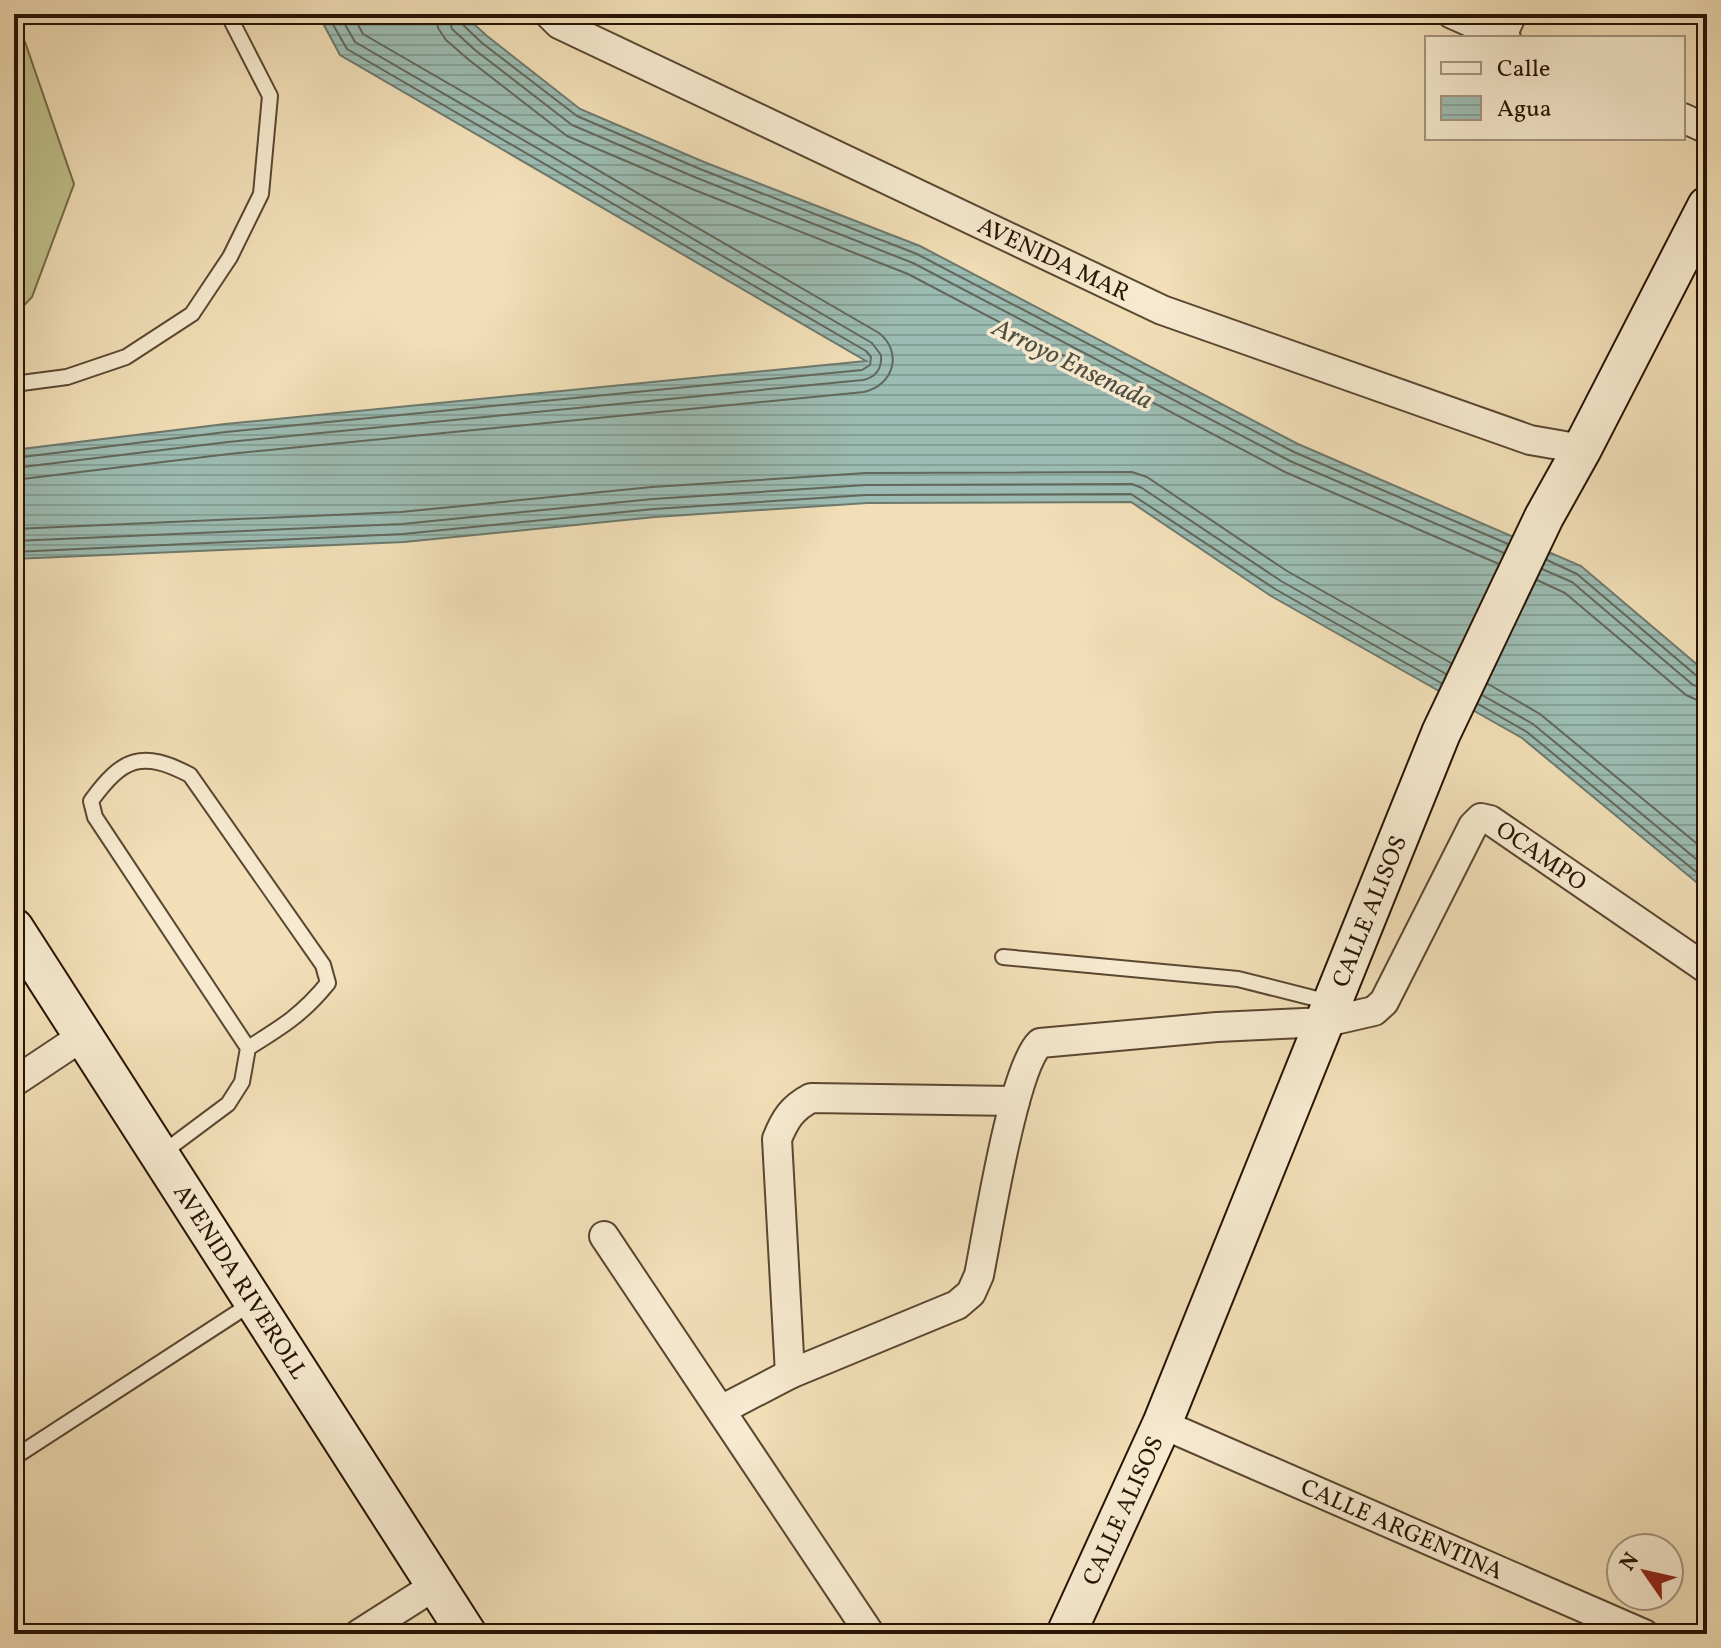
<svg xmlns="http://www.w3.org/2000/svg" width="1721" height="1648" viewBox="0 0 1721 1648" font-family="Vollkorn,serif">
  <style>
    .garden { fill: #bfc08b; stroke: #736a48; stroke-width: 2 }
    .water { fill: url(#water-rules); stroke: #6d796d; stroke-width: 2 }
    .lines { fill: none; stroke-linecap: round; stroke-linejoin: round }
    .shore { stroke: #62685c; stroke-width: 2 }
    .lane-casing { stroke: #5a4731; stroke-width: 18 }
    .street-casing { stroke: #5a4731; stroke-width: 32 }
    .secondary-casing { stroke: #271404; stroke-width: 42 }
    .lane { stroke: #f7ead0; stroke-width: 14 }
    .street { stroke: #f7ead0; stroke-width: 28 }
    .secondary { stroke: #f7ead0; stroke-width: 38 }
    .labels { text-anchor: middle; stroke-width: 7; stroke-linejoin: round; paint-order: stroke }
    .street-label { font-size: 24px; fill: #271404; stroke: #f7ead0 }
    .water-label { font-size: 26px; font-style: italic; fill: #504f41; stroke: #f7ead0 }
  </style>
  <defs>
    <pattern id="water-rules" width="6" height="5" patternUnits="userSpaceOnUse" patternTransform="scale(2)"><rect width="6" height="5" fill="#9cbcb3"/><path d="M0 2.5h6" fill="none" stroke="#86a198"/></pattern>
  </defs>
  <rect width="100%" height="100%" fill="#f2dfb7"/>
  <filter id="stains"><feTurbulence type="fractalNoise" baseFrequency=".0025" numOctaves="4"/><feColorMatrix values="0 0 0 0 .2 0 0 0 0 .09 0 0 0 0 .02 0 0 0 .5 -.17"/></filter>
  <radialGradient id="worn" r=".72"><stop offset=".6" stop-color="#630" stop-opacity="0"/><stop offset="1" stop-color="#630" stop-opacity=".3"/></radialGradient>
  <path class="garden" d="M14,36L25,42L74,184L32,297L14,316Z"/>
  <path class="water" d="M318,14H463L487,36L580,109L704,162L920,246L1298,444L1581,566L1707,673V891L1522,738L1271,596L1131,502L867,503L655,517L404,542L14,559V450L225,424L866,361L340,55Z"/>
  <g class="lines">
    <path class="shore" d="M436,14L438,28L446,40L469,60L567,136L692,189L908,274L1285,472L1499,564
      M448,14L452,29L475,50L572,125L697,178L913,263L1290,461L1504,553
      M458,14L460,22L482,43L577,116L700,169L917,254L1294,452L1508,544
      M14,458L226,432L862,370L870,365L871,357L866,351L347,49L327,14
      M14,468L228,442L863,380C876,377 882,368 881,355L872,343L355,42L339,14
      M14,480L229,454L864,392C894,385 903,352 879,333L363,34L352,14
      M14,529L401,512L652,487L866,473L1132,472L1147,477L1287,571L1451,663
      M14,541L402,524L653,499L866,485L1132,484L1142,488L1281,581L1446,674
      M14,552L403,534L654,509L866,495L1131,494L1275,589L1441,683
      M1547,560L1577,574L1698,677L1707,679
      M1542,569L1572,582L1693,685L1707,689
      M1537,580L1565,593L1686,695L1697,700L1707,701
      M1488,684L1540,714L1707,852
      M1482,695L1533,724L1707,868
      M1478,704L1527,732L1707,881"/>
    <defs>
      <path id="lane" d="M14,384L67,377L126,357L192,314L230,257L261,194L270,96L228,14
        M1003,957L1238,979L1329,1002
        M161,1154L228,1104L242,1082L248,1048L95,817L91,801C123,757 142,750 190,775L323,965L328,983C303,1014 282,1027 248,1048
        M21,1453L252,1303"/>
      <g id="street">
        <path id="s1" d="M549,14L559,24L1162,310L1530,440L1582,449"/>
        <path d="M1452,14L1506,38"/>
        <path d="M1502,36L1512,14"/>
        <path d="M1683,118L1707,129"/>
        <path d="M14,1082L83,1036"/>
        <path d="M604,1236L870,1634"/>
        <path d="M790,1374L777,1139C785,1119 792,1108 811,1098L1015,1101"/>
        <path id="s2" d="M721,1410L790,1374L957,1305L971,1293L979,1275C988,1231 1013,1068 1040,1043L1217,1027L1326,1022L1374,1011L1384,1002L1473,826L1481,818L1490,820L1707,969"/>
        <path id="s3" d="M1162,1424L1644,1634"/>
        <path d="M359,1634L436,1585"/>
      </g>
      <g id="secondary">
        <path id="s4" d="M14,928L467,1634"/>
        <path id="s5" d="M1066,1634L1162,1424L1441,733L1544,517L1582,449L1707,206"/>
      </g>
    </defs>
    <use href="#lane" class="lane-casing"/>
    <use href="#street" class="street-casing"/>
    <use href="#secondary" class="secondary-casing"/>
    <use href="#lane" class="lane"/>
    <use href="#street" class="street"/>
    <use href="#secondary" class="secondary"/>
  </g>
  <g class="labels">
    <g class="street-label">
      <text dy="8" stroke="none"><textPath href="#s1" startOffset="562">AVENIDA MAR</textPath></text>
      <text dy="8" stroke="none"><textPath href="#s2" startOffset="1168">OCAMPO</textPath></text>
      <text dy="8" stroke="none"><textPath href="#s5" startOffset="784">CALLE ALISOS</textPath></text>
      <text dy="8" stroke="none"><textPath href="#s4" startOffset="420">AVENIDA RIVEROLL</textPath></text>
      <text dy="8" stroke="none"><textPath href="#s5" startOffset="136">CALLE ALISOS</textPath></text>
      <text dy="8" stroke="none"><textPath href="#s3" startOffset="262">CALLE ARGENTINA</textPath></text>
    </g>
    <g class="water-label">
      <text transform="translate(1073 363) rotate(26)" y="9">Arroyo Ensenada</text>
    </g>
  </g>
  <rect width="1721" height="1648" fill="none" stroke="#f2dfb7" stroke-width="48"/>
  <rect x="16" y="16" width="1689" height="1616" fill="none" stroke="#271404" stroke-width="4"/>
  <rect x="24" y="24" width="1673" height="1600" fill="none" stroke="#271404" stroke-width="2"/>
  <rect x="1425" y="36" width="260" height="104" fill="#f7ead0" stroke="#a4947e" stroke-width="2"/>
  <rect x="1441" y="62" width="40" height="12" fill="#f7ead0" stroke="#a4947e" stroke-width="2"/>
  <text x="1497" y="76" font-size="24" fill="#271404">Calle</text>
  <rect x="1441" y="96" width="40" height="24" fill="url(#water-rules)" stroke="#a4947e" stroke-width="2"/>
  <text x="1497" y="116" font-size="24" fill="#271404">Agua</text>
  <g transform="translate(1645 1572) rotate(304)"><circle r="38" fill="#f7ead0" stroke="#a4947e" stroke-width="2"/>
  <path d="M0-6L14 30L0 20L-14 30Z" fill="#8f2418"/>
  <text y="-12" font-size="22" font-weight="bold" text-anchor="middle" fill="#271404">N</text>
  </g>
  <rect width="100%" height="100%" filter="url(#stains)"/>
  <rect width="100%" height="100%" fill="url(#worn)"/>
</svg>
